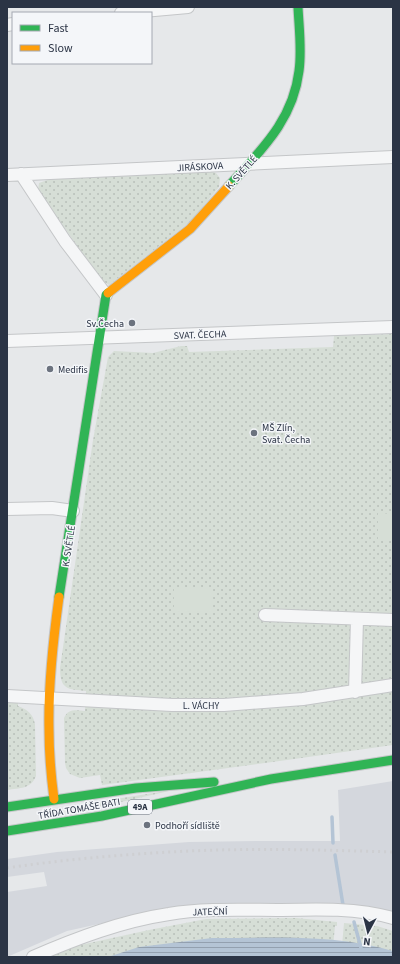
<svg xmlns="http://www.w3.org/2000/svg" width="400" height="964" viewBox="0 0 400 964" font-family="'Source Sans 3',sans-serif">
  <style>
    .built { fill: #d4d7dd }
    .green { fill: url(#green-dots) }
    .pitch { fill: #d6ded6 }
    .water { fill: url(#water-rules) }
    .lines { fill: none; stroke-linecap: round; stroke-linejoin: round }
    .stream { stroke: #b4c4d5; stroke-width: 3.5 }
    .street-casing { stroke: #c4c6c8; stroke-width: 14 }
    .fast-casing { stroke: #c4c6c8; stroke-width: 11 }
    .slow-casing { stroke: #c4c6c8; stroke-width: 11 }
    .street { stroke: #f5f6f7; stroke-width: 12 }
    .fast { stroke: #30b455; stroke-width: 9 }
    .slow { stroke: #ff9f0a; stroke-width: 9 }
    .rail { stroke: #cecfd2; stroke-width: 3; stroke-dasharray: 2 4; stroke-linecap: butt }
    .poi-dot { fill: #6c737f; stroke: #f4f6f9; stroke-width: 1.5 }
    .labels { text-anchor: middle; stroke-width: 3; stroke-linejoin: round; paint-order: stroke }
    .shield { fill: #f4f6f9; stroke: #676e7b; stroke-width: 1 }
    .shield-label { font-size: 9px; font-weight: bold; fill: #2b3445 }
    .street-label { font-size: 10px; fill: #2b3445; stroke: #f4f6f9 }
    .poi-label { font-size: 10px; fill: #2b3445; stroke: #f4f6f9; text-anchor: start }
  </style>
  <defs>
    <pattern id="green-dots" width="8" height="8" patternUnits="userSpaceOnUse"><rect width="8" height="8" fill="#d6ded6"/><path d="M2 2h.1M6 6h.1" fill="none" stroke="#b8bfb9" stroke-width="1.8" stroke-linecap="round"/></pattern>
    <pattern id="water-rules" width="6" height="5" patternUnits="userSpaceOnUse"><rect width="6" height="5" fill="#b4c4d5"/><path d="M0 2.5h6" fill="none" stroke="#93a0af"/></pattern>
  </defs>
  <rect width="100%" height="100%" fill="#e6e8ea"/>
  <path class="built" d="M393,781V923L286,907L195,908L185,905L67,931L7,957V892L47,886L44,872L7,877V859L57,852L189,842L260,841H340L338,790Z"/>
  <path class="green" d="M208,170L216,173L220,178L219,187L191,221L109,285L101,280L38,190L39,183L50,179Z
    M393,334V745L287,760L102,785L100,775L80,778L70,774L66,768L65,763L64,718C68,708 77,710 85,711L86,691C68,689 60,690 60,668L93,440L108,357L114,351L153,353L181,346H187L189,352L333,347L334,336Z
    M7,701L18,702V706C28,710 33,714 35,724L36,776C31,789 20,788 7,790Z
    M178,789L90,809L85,807V804Z
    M296,918L337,922V926H335L332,957H50L71,947L149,930L206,919Z
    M344,923L377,926L393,931V957H341Z"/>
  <path class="pitch" d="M378,513L393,514V541H378Z
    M174,589H212V612L174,611Z"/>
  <path class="water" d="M212,938C273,938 334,934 393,951V957H108L139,947Z"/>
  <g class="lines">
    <path class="stream" d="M332,817L333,843
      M335,855L343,905
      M354,922L361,948"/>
    <defs>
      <path id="street" d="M121,13L188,7
        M7,25L13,24
        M21,174L65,241L106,295
        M7,175L393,157
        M7,341L393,327
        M7,509L52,508L73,511
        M265,615L393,620
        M355,692L357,619
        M7,696L172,705H224L303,699L393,685
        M33,957C77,938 122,921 169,914C203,908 246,910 281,910C319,909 357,908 393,918"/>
      <path id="fast" d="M229,186C260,151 293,121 299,71C302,50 299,28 298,7
        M59,597L106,295L108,293
        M7,807L136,788L214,782
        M7,831L102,816L271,779L393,760"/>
      <path id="slow" d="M108,293L190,229L229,186
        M54,799C51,776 49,752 49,729C48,685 53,641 59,597"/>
    </defs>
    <use href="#street" class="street-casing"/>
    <use href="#fast" class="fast-casing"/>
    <use href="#slow" class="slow-casing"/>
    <use href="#street" class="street"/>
    <use href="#fast" class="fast"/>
    <use href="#slow" class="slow"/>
    <path class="rail" d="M7,868C67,859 128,854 189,851C257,848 325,850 393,852"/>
  </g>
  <g class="poi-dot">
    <circle cx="132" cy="323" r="4"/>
    <circle cx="50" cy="369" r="4"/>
    <circle cx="254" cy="433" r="4"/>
    <circle cx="147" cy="825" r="4"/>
  </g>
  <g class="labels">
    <rect class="shield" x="128" y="800" width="24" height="14" rx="3"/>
    <g class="shield-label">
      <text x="140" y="810">49A</text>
    </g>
    <g class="street-label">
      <text transform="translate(200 166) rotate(-3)" y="4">JIRÁSKOVA</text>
      <text transform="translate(241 172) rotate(-48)" y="4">K. SVĚTLÉ</text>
      <text transform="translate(200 334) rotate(-2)" y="4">SVAT. ČECHA</text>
      <text transform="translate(68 546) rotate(-81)" y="4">K. SVĚTLÉ</text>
      <text x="201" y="709">L. VÁCHY</text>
      <text transform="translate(79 808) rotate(-10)" y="4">TŘÍDA TOMÁŠE BATI</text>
      <text transform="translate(210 911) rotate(-2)" y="4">JATEČNÍ</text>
    </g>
    <g class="poi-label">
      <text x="124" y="327" text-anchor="end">Sv.Čecha</text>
      <text x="58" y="373">Medifis</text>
      <text x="262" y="431">MŠ Zlín,<tspan x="262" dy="12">Svat. Čecha</tspan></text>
      <text x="155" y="829">Podhoří sídliště</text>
    </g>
  </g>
  <rect width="400" height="964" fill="none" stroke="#2b3445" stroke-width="16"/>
  <rect x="12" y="12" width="140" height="52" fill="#f4f6f9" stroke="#a4a8b1"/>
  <rect x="20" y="25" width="20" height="6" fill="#30b455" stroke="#a4a8b1"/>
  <text x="48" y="32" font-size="12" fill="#2b3445">Fast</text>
  <rect x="20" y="45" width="20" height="6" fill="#ff9f0a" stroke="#a4a8b1"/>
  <text x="48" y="52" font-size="12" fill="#2b3445">Slow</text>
  <g transform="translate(368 932) rotate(187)" stroke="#f4f6f9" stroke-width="3" paint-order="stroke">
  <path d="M0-3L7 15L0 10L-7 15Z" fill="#2b3445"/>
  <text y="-6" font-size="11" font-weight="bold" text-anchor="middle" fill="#2b3445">N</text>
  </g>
</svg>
